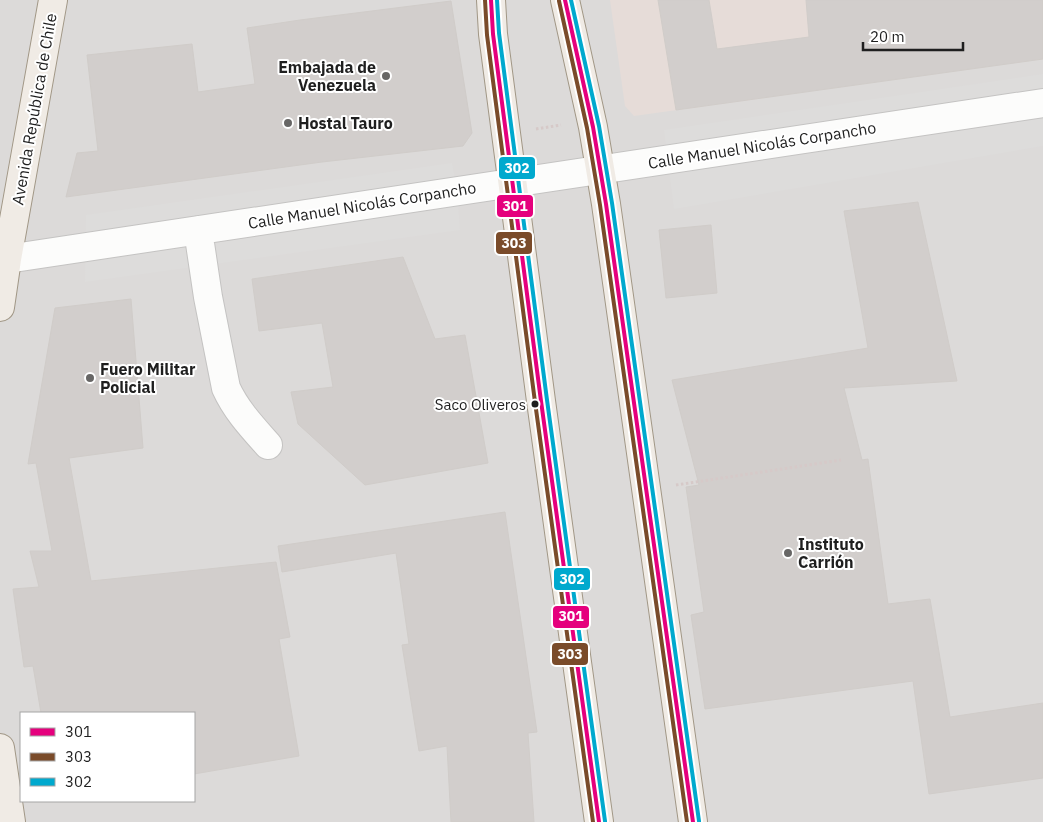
<svg xmlns="http://www.w3.org/2000/svg" width="1043" height="822" viewBox="0 0 1043 822" font-family="'IBM Plex Sans',sans-serif">
  <style>
    .residential { fill: #dcdad9; fill-rule: evenodd }
    .military { fill: #e6dcd8 }
    .parking { fill: #dddcdb }
    .building { fill: #d2cecc; stroke: #d0ccc9 }
    .lines { fill: none; stroke-linecap: round; stroke-linejoin: round }
    .minor-casing { stroke: #c4c3c2; stroke-width: 30 }
    .major-casing { stroke: #a19786; stroke-width: 30 }
    .path { stroke: #d6c9c8; stroke-width: 3; stroke-dasharray: 2.5 2.5; stroke-linecap: butt }
    .minor { stroke: #fcfcfb; stroke-width: 28 }
    .major { stroke: #f0ebe5; stroke-width: 28 }
    .bus-1-casing { stroke: #fff; stroke-width: 8 }
    .bus-2-casing { stroke: #fff; stroke-width: 8 }
    .bus-3-casing { stroke: #fff; stroke-width: 8 }
    .bus-1 { stroke: #e5007d; stroke-width: 4 }
    .bus-2 { stroke: #7a4b2a; stroke-width: 4 }
    .bus-3 { stroke: #00a9ce; stroke-width: 4 }
    .poi-dot { fill: #676665; stroke: #fff; stroke-width: 2 }
    .bus-dot { fill: #1f1f1f; stroke: #fff; stroke-width: 2 }
    .labels { text-anchor: middle; stroke-width: 4; stroke-linejoin: round; paint-order: stroke }
    .bus-label { font-size: 15px; fill: #1f1f1f; stroke: #fff; text-anchor: end }
    .poi-label { font-size: 16px; font-weight: bold; fill: #1f1f1f; stroke: #fff; text-anchor: start }
    .street-label { font-size: 16px; fill: #1f1f1f; stroke: #fff }
    .line-badge { stroke: #fff; stroke-width: 2 }
    .badge-label { font-size: 14px; text-anchor: middle; font-weight: bold; fill: #fff }
  </style>
  <rect width="100%" height="100%" fill="#edeae7"/>
  <path class="residential" d="M0,0H1043V822H0ZM21,713H194V801H21Z"/>
  <path class="military" d="M610,0H1043V59L634,116L625,106Z"/>
  <path class="parking" d="M1043,74V146L674,209L664,130Z
    M452,163L457,190L460,230L85,282L86,215Z"/>
  <path class="building" d="M658,0H709L717,49L809,37L806,0H1043V59L676,110Z
    M451,1L472,133L463,146L322,162L66,197L77,153L98,151L87,55L192,44L198,92L255,84L247,28L300,20Z
    M918,202L957,381L844,388L862,460L868,459L888,604L930,599L950,717L1043,703V778L929,794L913,681L705,709L691,615L704,612L686,487L699,485L672,380L868,348L844,211Z
    M711,225L717,293L666,298L659,230Z
    M403,257L435,339L465,335L488,463L365,485L298,424L291,392L333,387L322,323L259,331L252,279Z
    M131,299L143,448L69,458L91,581L276,562L290,637L279,639L299,756L194,774V713H41L33,666L24,667L13,589L39,587L30,551H52L36,463L28,464L55,308Z
    M505,512L537,732L528,733L534,822H451L447,746L419,751L402,645L409,644L396,553L282,572L278,546Z"/>
  <g class="lines">
    <defs>
      <path id="minor" d="M198,230L208,297L226,388C236,410 252,427 268,445
        M7,259L1043,103"/>
      <path id="major" d="M491,0L493,34L541,401L599,822
        M565,0L593,127L606,204L693,822
        M0,307L7,259L53,0
        M0,748L11,822"/>
    </defs>
    <use href="#minor" class="minor-casing"/>
    <use href="#major" class="major-casing"/>
    <path class="path" d="M536,129L561,125
      M676,485L841,460"/>
    <use href="#minor" class="minor"/>
    <use href="#major" class="major"/>
    <defs>
      <path id="bus-1" d="M491,0L493,34L541,401L599,822
        M565,0L593,127L606,204L693,822"/>
      <path id="bus-2" d="M485,0L487,35L535,402L593,822
        M559,1L587,128L600,205L687,822"/>
      <path id="bus-3" d="M497,0L499,33L547,400L605,821
        M571,0L599,126L612,203L699,821"/>
    </defs>
    <use href="#bus-1" class="bus-1-casing"/>
    <use href="#bus-2" class="bus-2-casing"/>
    <use href="#bus-3" class="bus-3-casing"/>
    <use href="#bus-1" class="bus-1"/>
    <use href="#bus-2" class="bus-2"/>
    <use href="#bus-3" class="bus-3"/>
  </g>
  <g class="poi-dot">
    <circle cx="386" cy="76" r="5"/>
    <circle cx="288" cy="123" r="5"/>
    <circle cx="90" cy="378" r="5"/>
    <circle cx="788" cy="553" r="5"/>
  </g>
  <circle class="bus-dot" cx="535" cy="404" r="4.5"/>
  <g class="labels">
    <g class="bus-label">
      <text x="526" y="410">Saco Oliveros</text>
    </g>
    <g class="poi-label">
      <text x="376" y="73" text-anchor="end">Embajada de<tspan x="376" dy="18">Venezuela</tspan></text>
      <text x="298" y="129">Hostal Tauro</text>
      <text x="100" y="375">Fuero Militar<tspan x="100" dy="18">Policial</tspan></text>
      <text x="798" y="550">Instituto<tspan x="798" dy="18">Carrión</tspan></text>
    </g>
    <g class="street-label">
      <text transform="translate(34 109) rotate(-80)" y="6">Avenida República de Chile</text>
      <text transform="translate(762 145) rotate(-9)" y="6">Calle Manuel Nicolás Corpancho</text>
      <text transform="translate(362 205) rotate(-9)" y="6">Calle Manuel Nicolás Corpancho</text>
    </g>
  </g>
  <g class="line-badge">
    <rect x="498" y="156" width="38" height="24" rx="5" fill="#00a9ce"/>
    <rect x="496" y="194" width="38" height="24" rx="5" fill="#e5007d"/>
    <rect x="495" y="231" width="38" height="24" rx="5" fill="#7a4b2a"/>
    <rect x="553" y="567" width="38" height="24" rx="5" fill="#00a9ce"/>
    <rect x="552" y="605" width="38" height="24" rx="5" fill="#e5007d"/>
    <rect x="551" y="642" width="38" height="24" rx="5" fill="#7a4b2a"/>
  </g>
  <g class="badge-label">
    <text x="517" y="173">302</text>
    <text x="515" y="211">301</text>
    <text x="514" y="248">303</text>
    <text x="572" y="584">302</text>
    <text x="571" y="621">301</text>
    <text x="570" y="659">303</text>
  </g>
  <rect x="20" y="712" width="175" height="90" fill="#ffffff" stroke="#a5a5a5"/>
  <rect x="30" y="728" width="25" height="8" fill="#e5007d" stroke="#a5a5a5"/>
  <text x="65" y="737" font-size="15" fill="#1f1f1f">301</text>
  <rect x="30" y="753" width="25" height="8" fill="#7a4b2a" stroke="#a5a5a5"/>
  <text x="65" y="762" font-size="15" fill="#1f1f1f">303</text>
  <rect x="30" y="778" width="25" height="8" fill="#00a9ce" stroke="#a5a5a5"/>
  <text x="65" y="787" font-size="15" fill="#1f1f1f">302</text>
  <path d="M863 42v8h100v-8" fill="none" stroke="#1f1f1f" stroke-width="2.5"/>
  <text x="870" y="42" font-size="15" fill="#1f1f1f" stroke="#ffffff" stroke-width="4" paint-order="stroke">20 m</text>
</svg>
